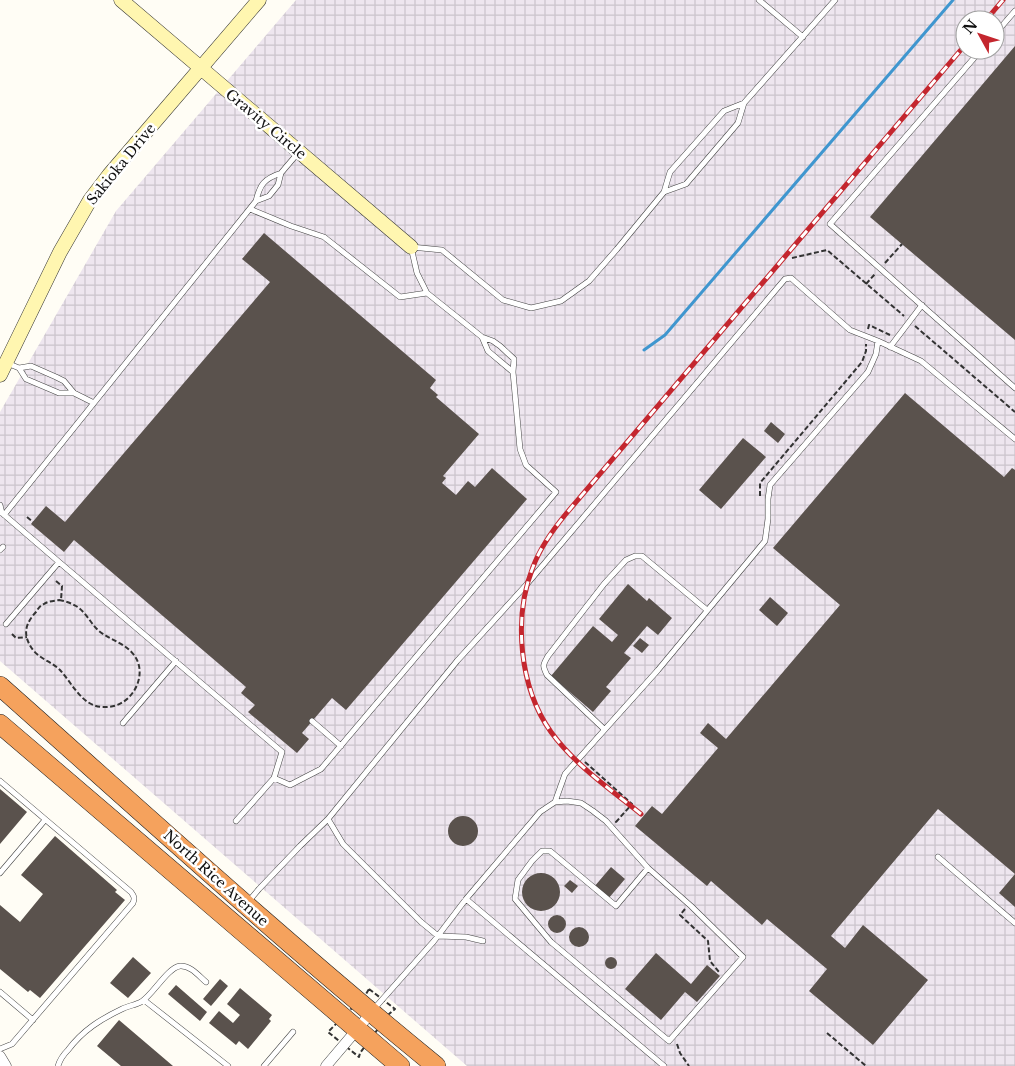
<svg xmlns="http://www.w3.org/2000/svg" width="1015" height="1066" viewBox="0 0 1015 1066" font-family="'Libre Baskerville',serif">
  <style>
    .industrial { fill: url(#industrial-grid); fill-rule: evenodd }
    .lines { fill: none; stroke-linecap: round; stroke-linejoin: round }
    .stream { stroke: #3f96cf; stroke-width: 3 }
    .building { fill: #5a524d }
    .lane-casing { stroke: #444; stroke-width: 6 }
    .street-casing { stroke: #444; stroke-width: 11 }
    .secondary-casing { stroke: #333; stroke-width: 15 }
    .highway-casing { stroke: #222; stroke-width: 20 }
    .path { stroke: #333; stroke-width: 2; stroke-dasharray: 5 2.5; stroke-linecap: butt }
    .lane { stroke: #fff; stroke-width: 5 }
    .street { stroke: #fff; stroke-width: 10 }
    .secondary { stroke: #fff6b0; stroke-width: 14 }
    .highway { stroke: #f5a25d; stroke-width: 19 }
    .rail-casing { stroke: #c4262e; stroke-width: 5 }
    .rail { stroke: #fff; stroke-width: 3; stroke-dasharray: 9; stroke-linecap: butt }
    .labels { text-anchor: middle; stroke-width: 5; stroke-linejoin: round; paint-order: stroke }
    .street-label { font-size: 14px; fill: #111; stroke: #fff }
  </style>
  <defs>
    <pattern id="industrial-grid" width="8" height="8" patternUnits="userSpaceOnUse" patternTransform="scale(1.25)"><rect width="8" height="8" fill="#eee6ef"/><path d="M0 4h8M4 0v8" fill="none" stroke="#cbc4cc"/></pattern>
  </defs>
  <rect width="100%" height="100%" fill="#fffdf5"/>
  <path class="industrial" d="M296,0H1015V1066H467L0,661V412L116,211ZM965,20H995V50H965Z"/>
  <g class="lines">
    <path class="stream" d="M644,350L665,335L953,0"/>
  </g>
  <path class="building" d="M1015,46V340L870,217Z
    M264,233L436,380L430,388L438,395L436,397L479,434L443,476L446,478L442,483L456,495L468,481L475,487L492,468L527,499L346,710L332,698L302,733L309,739L297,753L248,712L255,705L241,693L246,687L74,540L64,552L31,524L46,506L65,522L270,282L242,259Z
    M905,393L1004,477L1012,468L1015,470V907L999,893L1015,874L938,809L831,936L845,948L863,925L928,980L873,1045L809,991L827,969L767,919L762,925L711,881L707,886L635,826L652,806L662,814L718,748L700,733L708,723L726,739L840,605L773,548Z
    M771,422L785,434L778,443L764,431Z
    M743,438L766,457L721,509L699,490Z
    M628,584L647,601L649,598L672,618L658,635L647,626L624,653L631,658L606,687L611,691L593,712L551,676L593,626L612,642L618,635L599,619Z
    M770,597L788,613L777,626L759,610Z
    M640,638L649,645L642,653L633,646Z
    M0,789L27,812L0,844Z
    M448 831a15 15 0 1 1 30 0a15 15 0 1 1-30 0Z
    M55,836L117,890L115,892L125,900L40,998L30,990L28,992L0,969V905L20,922L43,894L21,875Z
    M611,867L625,879L608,899L594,887Z
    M522 892a19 19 0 1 1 38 0a19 19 0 1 1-38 0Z
    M570,880L578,886L572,893L564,886Z
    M548 924a9 9 0 1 1 18 0a9 9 0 1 1-18 0Z
    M569 937a10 10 0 1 1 20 0a10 10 0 1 1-20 0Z
    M656,953L691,984L707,965L720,976L697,1002L685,992L661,1020L625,989Z
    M133,957L151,973L128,998L110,983Z
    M605 963a6 6 0 1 1 12 0a6 6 0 1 1-12 0Z
    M220,979L228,986L211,1006L203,999Z
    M176,985L207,1012L200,1021L168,994Z
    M240,988L272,1015L269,1019L271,1021L248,1049L239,1041L236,1045L209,1023L219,1011L233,1023L240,1015L227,1004Z
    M119,1020L173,1066H121L97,1046Z"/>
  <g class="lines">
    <defs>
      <path id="lane" d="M759,0L803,37
        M995,34L1015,11
        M981,50L830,224L1015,388
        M664,192L686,184L738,123L744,103L835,0
        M256,201L269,196L278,185L281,173L298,153
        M427,293L417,273L411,247L442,250L503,300L531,308L561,301L589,281L617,249L664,192L670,172L724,111L744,103
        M482,337L488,351L513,372
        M878,341L921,361L1015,439
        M890,347L922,305
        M7,363L19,368L26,379L59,393H74L94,403
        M19,368L31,366L56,377L64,381L74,393
        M0,505L2,513
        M0,513H2L59,562
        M4,515L256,201C260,184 264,179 281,173
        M0,550L3,547
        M6,624L59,562L282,752L274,778L290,785L321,769L556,492L526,465L520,449L513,372L514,359L500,346L493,341L482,337L427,293L400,297L324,237L291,226L250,209
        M312,721L341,746
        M123,723L176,661
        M604,729L547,675C542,665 543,665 548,656L604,584L626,560L635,556H642L707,610
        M0,781L131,892C134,896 135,898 133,903L12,1044L0,1049
        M328,819L343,844L421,922L438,936L466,937L483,941
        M236,821L274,778
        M938,857L1015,923
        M0,873L45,820
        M466,899L664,1066
        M248,902L259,889L300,846L328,819L457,661L527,584L785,279L791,278L850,330L878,341L876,354L868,372L770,485L768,499V519L765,541L658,670L565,774L555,802
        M0,992L33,1020
        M144,1000L228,1066
        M373,1010L434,941L466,899L540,812L555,802L567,801L581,803L593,811L606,821L648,868L691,906L743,957L669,1041L551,942L515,899L518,880L532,861L542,851H550L616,906L648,868
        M58,1066C60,1059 63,1055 68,1050C83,1030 101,1019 122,1009C128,1006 135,1005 141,1002C153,995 167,968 180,966C190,965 199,976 206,982
        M264,1066L293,1032"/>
      <path id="street" d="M0,1056L6,1066
        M326,1066L371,1013"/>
      <path id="secondary" d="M121,0L411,247
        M0,375L60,252L90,200L109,175L259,0"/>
      <path id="highway" d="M0,686C144,814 286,944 436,1066
        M0,724L400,1066"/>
    </defs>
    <use href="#lane" class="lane-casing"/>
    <use href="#street" class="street-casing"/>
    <use href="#secondary" class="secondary-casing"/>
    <use href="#highway" class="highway-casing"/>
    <path class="path" d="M792,258L827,250L904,316
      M885,263L902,244
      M866,284L875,274
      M915,326L1015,412
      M868,329L869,325L890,335
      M760,496V483L862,362L866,351V344
      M27,517L33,522
      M56,581L62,586L61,600
      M59,600C65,601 71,603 76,606C86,612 91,624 99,631C110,640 125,643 134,655C147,672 136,698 117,705C112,707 107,707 102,707C82,706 72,683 60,670C52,662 40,659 33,650C22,635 25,624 36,612C38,609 40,605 44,604C48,601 54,601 59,600Z
      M12,634L16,638L27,637
      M585,762L632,804L616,822L617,823
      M685,909L680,915L708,941L710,961L719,972
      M369,989L395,1009L389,1014L360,1053L359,1057L328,1032L366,994Z
      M827,1033L866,1066
      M677,1044L680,1053L689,1066"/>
    <use href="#lane" class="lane"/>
    <use href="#street" class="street"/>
    <use href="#secondary" class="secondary"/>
    <use href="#highway" class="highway"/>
    <defs>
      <path id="rail" d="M986,20L1003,0
        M641,814C610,789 575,765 551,732C519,687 513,617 533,567C540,548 552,531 565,515L965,45"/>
    </defs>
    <use href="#rail" class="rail-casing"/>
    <use href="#rail" class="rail"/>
  </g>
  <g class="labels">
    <g class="street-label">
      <text transform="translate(266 124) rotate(40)" y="5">Gravity Circle</text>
      <text transform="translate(121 164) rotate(-51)" y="5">Sakioka Drive</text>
      <text transform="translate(216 878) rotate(42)" y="5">North Rice Avenue</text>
    </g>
  </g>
  <g transform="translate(980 35) rotate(310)"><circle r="24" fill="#ffffff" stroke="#a0a0a0"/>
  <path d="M0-4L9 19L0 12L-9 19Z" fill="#c4262e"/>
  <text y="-8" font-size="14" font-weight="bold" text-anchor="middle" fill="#111111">N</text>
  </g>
</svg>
